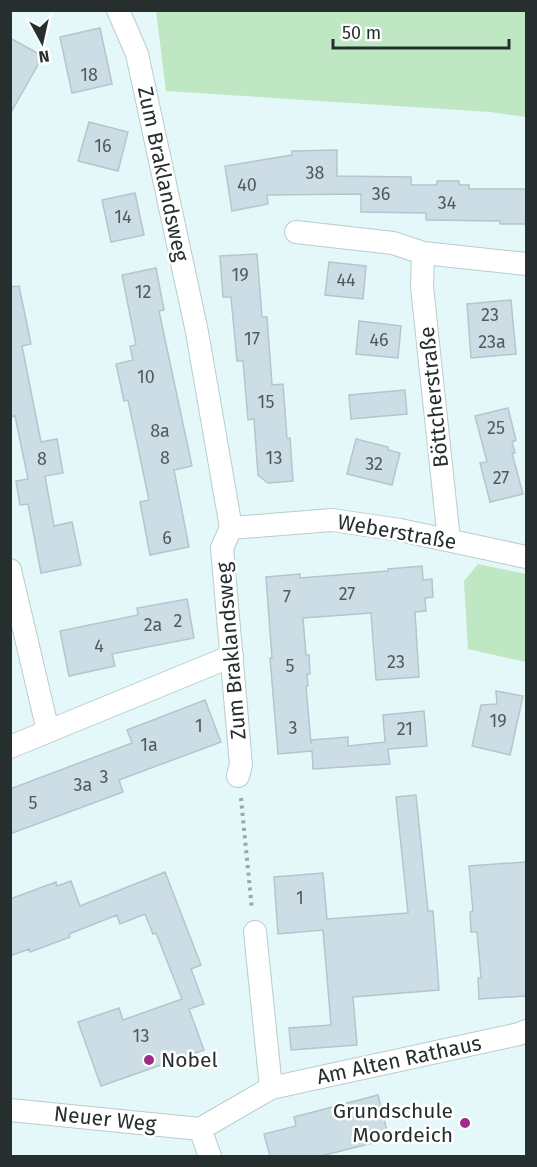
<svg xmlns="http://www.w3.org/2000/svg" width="537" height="1167" viewBox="0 0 537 1167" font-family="'Fira Sans',sans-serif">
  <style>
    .green { fill: #bfe7c3 }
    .building { fill: #ccdde5; stroke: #b5c5cd; stroke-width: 1.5 }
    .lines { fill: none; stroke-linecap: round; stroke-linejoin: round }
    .street-casing { stroke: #b9ccce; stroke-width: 24 }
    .path { stroke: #98a7a8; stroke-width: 4; stroke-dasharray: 3 4.5; stroke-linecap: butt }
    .street { stroke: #fff; stroke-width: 22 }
    .poi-dot { fill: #9f2b86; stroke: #fff; stroke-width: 2 }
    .labels { text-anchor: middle; stroke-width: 5; stroke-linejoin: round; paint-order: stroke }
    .number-label { font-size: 18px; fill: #505a5c }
    .street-label { font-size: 21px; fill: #262e2e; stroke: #fff }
    .poi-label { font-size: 21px; fill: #262e2e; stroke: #fff; text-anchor: start }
  </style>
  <rect width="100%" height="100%" fill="#e4f8f9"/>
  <path class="green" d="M156,11H526V117L490,112L166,91Z
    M478,564L526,574V662L468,649L464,581Z"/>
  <path class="building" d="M100,28L112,84L72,93L60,37Z
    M10,38L43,56L10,114Z
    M89,122L128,132L118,171L78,161Z
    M337,150V176L411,177V185H437V181H459V185H469V189H526V224H500V221L426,220V213L361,212V194L267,195L268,204L232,211L225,166L292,155V151Z
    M135,193L144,235L111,242L102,200Z
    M257,254L262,317H267L272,385L283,384L287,438H290L293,481L268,483L258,475L254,419L248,420L243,361H237L231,297H223L220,256Z
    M329,262L366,266L363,299L325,295Z
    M156,268L164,310L159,311L192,466L174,470L189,547L150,555L140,502L149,500L128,400L124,401L116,364L133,360L130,346L136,345L122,275Z
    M19,286L31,344L22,346L41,442L57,439L63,473L45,476L54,526L72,522L81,565L41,573L28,504L20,505L16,481L28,479L15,416L10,417V287Z
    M511,300L516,354L471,358L467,304Z
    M359,321L401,326L398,358L356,354Z
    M405,390L407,414L351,419L349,395Z
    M508,408L516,440L512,442L515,453H512L523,494L490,502L480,463L487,462L475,416Z
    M356,439L388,447V450L400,453L392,485L347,474Z
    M422,566L423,580L432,579L433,597L425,598L426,611L415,612L419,677L376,680L371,613L303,618L306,655H309L310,674H307L308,686H306L311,744V740L348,737V746L385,742L383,715L424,711L427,746L388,749L390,764L313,769L312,751L278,754L270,658H272L266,577L300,574V578L388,571V569Z
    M187,599L194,638L112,654L115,666L69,676L60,631L138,615L137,608Z
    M496,691L523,696L510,755L472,746L481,705L497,704Z
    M205,700L221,742L119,780L123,792L10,834V789L132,743L127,730Z
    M416,795L428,911H433L439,990L353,997L357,1045L291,1050L289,1028L331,1025L323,930L278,934L274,877L323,873L327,919L408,913L396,797Z
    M526,862V996L479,999L478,978H481L477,932H471L470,912L473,911L469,866Z
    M165,872L201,965L191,969L204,1004L189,1009L204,1050L101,1086L78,1022L119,1008L123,1020L182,999L156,933L153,934L145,914L120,924L117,915L69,934L70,937L30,952L29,949L10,956V899L56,882L57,886L71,881L80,906Z
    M378,1095L389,1139L321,1156H270L264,1134L296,1126L294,1117Z"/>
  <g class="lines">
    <defs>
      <path id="street" d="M118,10L137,54L197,332L231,528L222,548L241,765L238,776
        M296,232L393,243L423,253L526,264
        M423,253L422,287L449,540
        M231,528L332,520L400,530L526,557
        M10,570L48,731
        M10,747L232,656
        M255,932L271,1088
        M10,1110L200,1129L271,1088L519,1034L526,1031
        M200,1129L210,1156"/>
    </defs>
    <use href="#street" class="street-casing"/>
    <path class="path" d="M241,798L252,910"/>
    <use href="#street" class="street"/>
  </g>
  <g class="poi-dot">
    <circle cx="149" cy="1060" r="6"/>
    <circle cx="465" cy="1123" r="6"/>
  </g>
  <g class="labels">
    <g class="number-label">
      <text x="89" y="81">18</text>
      <text x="103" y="152">16</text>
      <text x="315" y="179">38</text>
      <text x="247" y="191">40</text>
      <text x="381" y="200">36</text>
      <text x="447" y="209">34</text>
      <text x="123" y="223">14</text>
      <text x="240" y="281">19</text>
      <text x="346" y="286">44</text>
      <text x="143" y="298">12</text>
      <text x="490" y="321">23</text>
      <text x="252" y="345">17</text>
      <text x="379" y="346">46</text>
      <text x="492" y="348">23a</text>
      <text x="146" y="383">10</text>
      <text x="266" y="408">15</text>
      <text x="496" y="434">25</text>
      <text x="160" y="437">8a</text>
      <text x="165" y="464">8</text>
      <text x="274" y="464">13</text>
      <text x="42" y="465">8</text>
      <text x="374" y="470">32</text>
      <text x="501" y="484">27</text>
      <text x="167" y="544">6</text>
      <text x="347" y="600">27</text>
      <text x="287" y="603">7</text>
      <text x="178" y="627">2</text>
      <text x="153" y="631">2a</text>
      <text x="99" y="652">4</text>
      <text x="396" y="668">23</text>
      <text x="290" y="672">5</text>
      <text x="498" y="727">19</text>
      <text x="199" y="732">1</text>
      <text x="293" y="734">3</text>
      <text x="405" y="735">21</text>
      <text x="149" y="751">1a</text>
      <text x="104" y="783">3</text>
      <text x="83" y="791">3a</text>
      <text x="33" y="809">5</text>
      <text x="300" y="904">1</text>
      <text x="141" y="1042">13</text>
    </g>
    <g class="street-label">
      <text transform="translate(163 174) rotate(78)" y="7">Zum Braklandsweg</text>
      <text transform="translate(434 397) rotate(-96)" y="7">Böttcherstraße</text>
      <text transform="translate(397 532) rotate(10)" y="7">Weberstraße</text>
      <text transform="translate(231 651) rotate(-95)" y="7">Zum Braklandsweg</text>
      <text transform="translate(399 1060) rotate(-12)" y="7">Am Alten Rathaus</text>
      <text transform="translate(105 1119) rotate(6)" y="7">Neuer Weg</text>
    </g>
    <g class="poi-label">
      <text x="161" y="1067">Nobel</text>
      <text x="453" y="1118" text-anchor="end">Grundschule<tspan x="453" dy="24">Moordeich</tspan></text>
    </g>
  </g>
  <rect width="537" height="1167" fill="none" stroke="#262e2e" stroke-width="24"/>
  <g transform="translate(42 42) rotate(172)" stroke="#ffffff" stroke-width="4.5" paint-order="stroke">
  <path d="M0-4.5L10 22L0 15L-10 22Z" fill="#262e2e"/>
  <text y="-9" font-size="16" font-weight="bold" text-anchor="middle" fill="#262e2e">N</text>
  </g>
  <path d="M333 39v9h176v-9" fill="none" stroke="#262e2e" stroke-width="3"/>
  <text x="342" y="39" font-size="18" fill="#262e2e" stroke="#ffffff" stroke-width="4.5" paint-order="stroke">50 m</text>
</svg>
